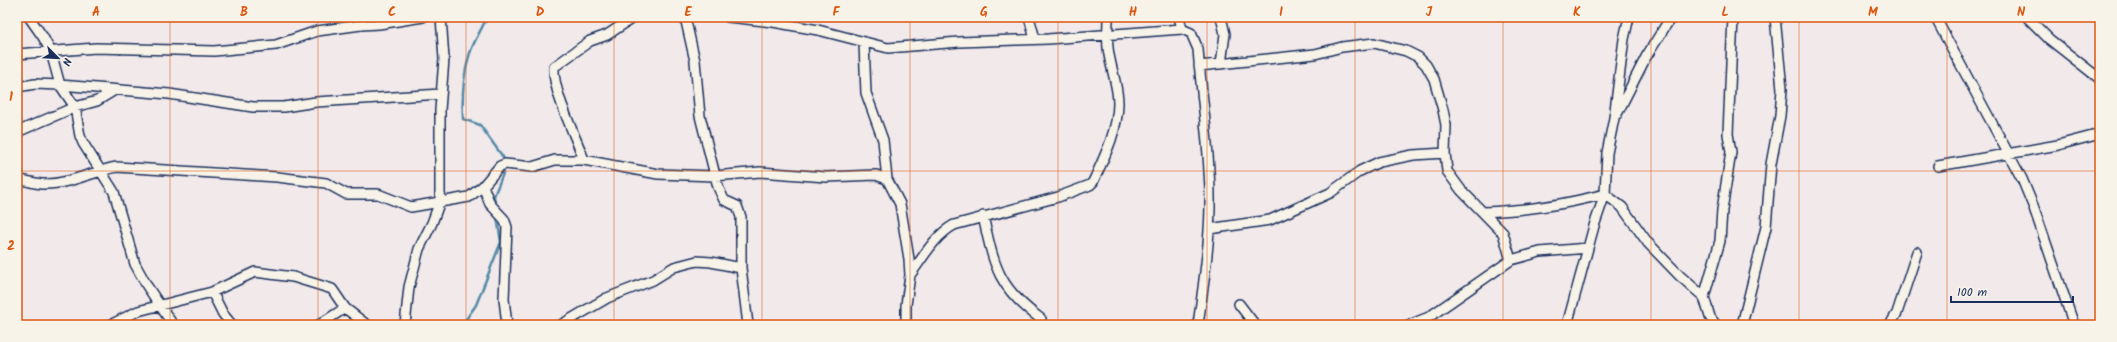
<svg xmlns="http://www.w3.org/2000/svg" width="2117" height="342" viewBox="0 0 2117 342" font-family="Kalam,sans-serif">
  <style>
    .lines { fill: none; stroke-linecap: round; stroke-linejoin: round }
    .stream { stroke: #548aa7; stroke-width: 2.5 }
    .minor-casing { stroke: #1b2f5e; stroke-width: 12 }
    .minor { stroke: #f7f3e8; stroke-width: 9 }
    .grid { fill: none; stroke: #de5710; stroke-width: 1; stroke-opacity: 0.55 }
    .neatline { fill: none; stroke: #de5710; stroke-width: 1.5 }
    .grid-label { font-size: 13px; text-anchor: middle; font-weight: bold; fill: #de5710 }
  </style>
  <rect width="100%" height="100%" fill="#f1e9ea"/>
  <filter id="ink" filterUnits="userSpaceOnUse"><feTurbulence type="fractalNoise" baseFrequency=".025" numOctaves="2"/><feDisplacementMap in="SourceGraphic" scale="8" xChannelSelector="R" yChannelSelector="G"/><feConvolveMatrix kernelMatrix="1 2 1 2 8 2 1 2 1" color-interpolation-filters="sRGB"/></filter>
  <g filter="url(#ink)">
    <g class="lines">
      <path class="stream" d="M487,17C481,31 471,45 468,60C463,79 462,100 463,119L480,125L503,157L506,166L494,196L495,204
        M462,325L476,305L501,242L497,217"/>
      <defs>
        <path id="minor" d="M29,17L43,37L51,52L60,85L75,107L80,136L83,143L114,192L135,264L147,286L173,325
          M685,17L695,61L700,116L718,187L724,200L737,206L741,217V268L748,325
          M728,17L773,22L818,30L888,48L959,42L1048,39L1182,29
          M1029,17L1035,39
          M1179,17L1182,29L1191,33L1198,49C1201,90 1207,130 1209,171C1213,222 1205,274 1198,325
          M1221,17L1225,34L1221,64
          M1935,17L2022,179L2034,208L2074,325
          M2027,17L2049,39L2100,79
          M864,43L866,93L883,140L887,179
          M17,54L96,48L214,51L276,45L317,31L361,25L379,24L423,17
          M1199,66L1315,54L1342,47L1374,43L1406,51L1418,57L1426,65L1434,79L1443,110L1446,125L1445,153L1447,171L1461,190L1503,233L1511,260L1540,252L1588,248
          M17,87L35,84L60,85L169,94L253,107H284L316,102L441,94
          M1617,114L1646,57L1671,17
          M17,132L75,107L97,101L115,90
          M584,160C576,137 552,90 554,67L590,41L607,35L634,17
          M1938,166L2058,145L2100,134
          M17,180C27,180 35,184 44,184C67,185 94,171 117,167L277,177L326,183L346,194H378L411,207L469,197L483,186L500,166L505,164L532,167L555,160H584L658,174L715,176L760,172L826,177L876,175L887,179L900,204L909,259L910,275L906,305V325
          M483,186L490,204L504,219L507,227L504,299L507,325
          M1483,212C1528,210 1562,205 1605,194L1622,207L1648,243L1680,276L1704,297
          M983,216C994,266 998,288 1041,319
          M1209,229L1270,220L1330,193L1360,171L1379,162L1413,155L1445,153
          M910,275C923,258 934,236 954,225L1058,197L1090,185L1093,182C1104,158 1118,130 1118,103C1118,84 1110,67 1108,48C1107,38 1108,27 1108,17
          M212,292L223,314L232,325
          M1239,304L1255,325
          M110,325L138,311L212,292L255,272L293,277L332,289L345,308
          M319,325L345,308L367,325
          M405,325L409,287L419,249L432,223L440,201V110L444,59L441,17
          M561,325L607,298L653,280L674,267L697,261L711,262L741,268
          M1409,325L1429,317L1511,260
          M1567,325L1594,226L1605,194L1607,153L1614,118L1624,39L1629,17
          M1716,325L1710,317L1704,297L1720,241L1722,210L1731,152L1728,134L1733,17
          M1742,325L1766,227L1771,164L1780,116L1782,89L1775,17
          M1890,325L1897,313L1917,252"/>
      </defs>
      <use href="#minor" class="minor-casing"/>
      <use href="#minor" class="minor"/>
    </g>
  </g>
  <path class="grid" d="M170,17V325M318,17V325M466,17V325M614,17V325M762,17V325M910,17V325M1058,17V325M1207,17V325M1355,17V325M1503,17V325M1651,17V325M1799,17V325M1947,17V325M17,171H2100"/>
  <rect width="2117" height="342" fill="none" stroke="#f7f3e8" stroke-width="44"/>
  <g transform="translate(58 58) rotate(114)" stroke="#f7f3e8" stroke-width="3" paint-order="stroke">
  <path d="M0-3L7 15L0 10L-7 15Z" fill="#1b2f5e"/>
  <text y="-6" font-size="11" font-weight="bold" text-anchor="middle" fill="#1b2f5e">N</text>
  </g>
  <path d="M1951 296v6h122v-6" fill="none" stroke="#1b2f5e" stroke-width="2"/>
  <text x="1957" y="296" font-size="12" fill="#1b2f5e" stroke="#f7f3e8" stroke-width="3" paint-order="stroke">100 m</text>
  <rect x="22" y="22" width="2073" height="298" class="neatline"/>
  <g class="grid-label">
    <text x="96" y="16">A</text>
    <text x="244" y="16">B</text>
    <text x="392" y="16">C</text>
    <text x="540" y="16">D</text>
    <text x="688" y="16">E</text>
    <text x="836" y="16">F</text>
    <text x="984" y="16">G</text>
    <text x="1133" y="16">H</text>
    <text x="1281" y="16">I</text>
    <text x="1429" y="16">J</text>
    <text x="1577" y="16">K</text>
    <text x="1725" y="16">L</text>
    <text x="1873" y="16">M</text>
    <text x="2021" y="16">N</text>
    <text x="11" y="101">1</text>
    <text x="11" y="250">2</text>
  </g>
</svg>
